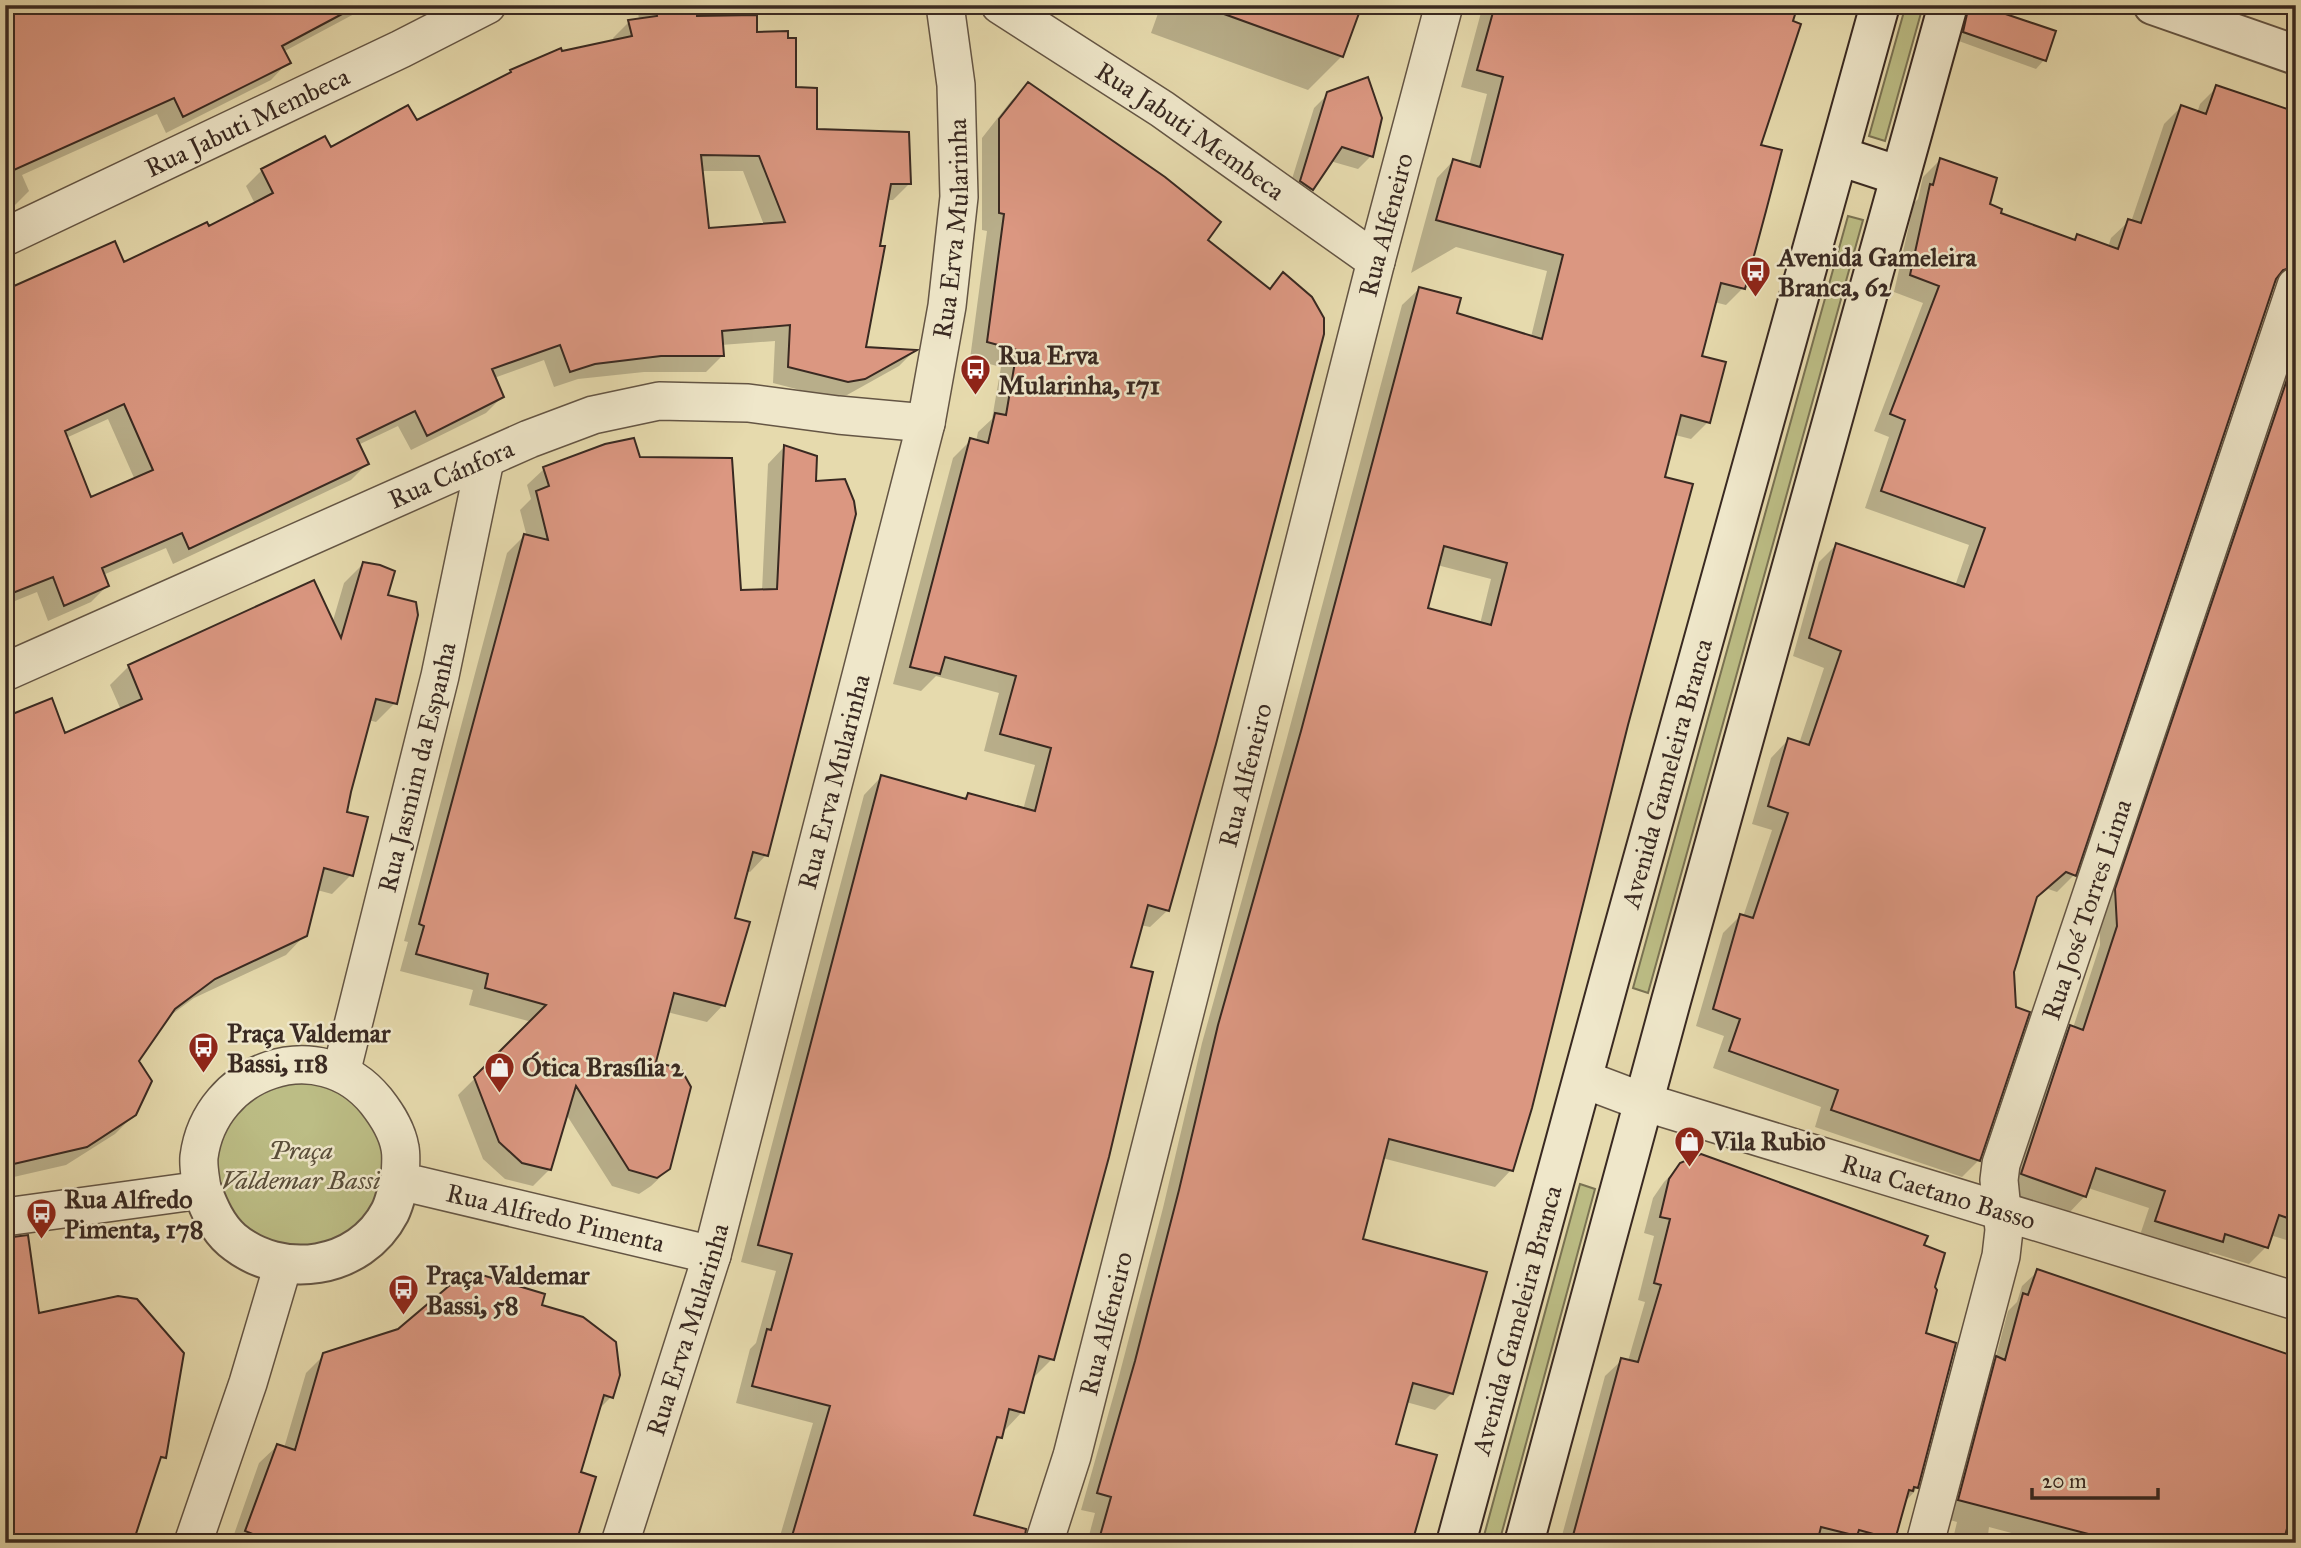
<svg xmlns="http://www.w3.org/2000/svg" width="2301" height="1548" viewBox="0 0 2301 1548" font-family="'IM FELL Great Primer',serif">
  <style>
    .green { fill: #bcbd85; stroke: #7a7353; stroke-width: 2 }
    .shadow { fill: #0003; fill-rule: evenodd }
    .building { fill: #db9781; stroke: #392921; stroke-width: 2; fill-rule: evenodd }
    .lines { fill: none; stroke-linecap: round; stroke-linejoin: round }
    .minor-casing { stroke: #645544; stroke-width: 40 }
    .tertiary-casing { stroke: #645544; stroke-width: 42 }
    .secondary-casing { stroke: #392921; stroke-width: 42 }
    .minor { stroke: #efe7ca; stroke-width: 37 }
    .tertiary { stroke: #efe7ca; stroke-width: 38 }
    .secondary { stroke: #efe7ca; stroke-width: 38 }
    .labels { text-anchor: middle; stroke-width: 5; stroke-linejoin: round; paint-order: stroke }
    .street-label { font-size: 26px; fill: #392921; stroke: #efe7ca }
    .poi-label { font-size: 26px; font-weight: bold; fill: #392921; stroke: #efe7ca; text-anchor: start }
    .park-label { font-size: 26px; font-style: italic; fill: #5a4e3a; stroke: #efe7ca }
  </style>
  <rect width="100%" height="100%" fill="#e6daad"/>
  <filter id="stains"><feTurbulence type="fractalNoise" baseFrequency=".00286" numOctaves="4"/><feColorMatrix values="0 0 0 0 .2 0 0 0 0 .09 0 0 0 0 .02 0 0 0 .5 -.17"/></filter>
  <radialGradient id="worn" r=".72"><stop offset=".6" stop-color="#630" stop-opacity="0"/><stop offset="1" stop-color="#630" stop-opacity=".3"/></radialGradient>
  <path class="green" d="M1905,8L1921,13L1885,141L1869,136Z
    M1848,216L1863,220L1648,993L1633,988Z
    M217 1165a84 84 0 1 1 168 0a84 84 0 1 1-168 0Z
    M1580,1184L1595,1189L1499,1543H1482Z"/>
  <path class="shadow" d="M5,5H371L283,52L288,62L271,80L166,133L157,114L22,175L29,191L12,208L5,211Z
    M396,5H419L400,15Z
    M645,5H695V18L755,33L794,89L816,130L909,184L893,200H886L864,348L913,352L899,366L847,395L831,398L773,383L775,341L721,345L722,356L706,372H644L578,379L554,387L544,360L494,378L502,397L486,413L411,450L398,426L358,445L367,464L351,480L173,564L166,548L103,575L107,586L91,602L48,621L37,592L5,605V292L124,264L208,228L255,204L246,186L262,170L324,138L330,150L416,123L506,76L511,71L561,53L614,42L613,38L629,22L639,20L638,12ZM701,171H743L764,225L707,230ZM108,419L135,480L90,500L66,438Z
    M1161,5H1360L1342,56L1308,90L1151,33Z
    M1483,5H1781L1759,146L1743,288L1726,305L1714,302L1700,357L1708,422L1691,439L1675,435L1663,478L1627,725L1511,1170L1495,1187L1382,1158L1360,1240L1452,1393L1435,1410L1406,1402L1394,1445L1411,1543H1087L1095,1513L1081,1510L1118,1380L1163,1208L1202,1043L1284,749L1402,305L1419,289L1455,315L1531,337L1547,271L1456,247L1411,273L1437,178L1453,161L1469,166L1487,94L1461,87ZM1437,565L1491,579L1480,624L1426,609Z
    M1969,5L2054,32L2044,60L2036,69L1956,40L1961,12Z
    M1028,84L1205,240L1268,290L1283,275L1168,910L1150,927L1140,925L1129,968L1107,1157L1052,1359L1034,1377L1032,1376L1022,1412L1005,1430L1002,1429L1000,1437L993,1444L972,1516L1001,1543H778L813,1423L736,1403L750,1349L756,1343L776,1271L741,1262L864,795L881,777L962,800L968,794L1023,810L1035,765L984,751L999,693L936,676L921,691L893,684L953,458L971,440L976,442L978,432L992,419L1001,367L970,359L987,231L982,230V138L1011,101Z
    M2217,87L2296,113V291L2286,283L2273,282L2074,875L2057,892L2048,889L2034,900L2012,972L1979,1160L1962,1177L1815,1127L1821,1107L1713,1068L1724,1036L1696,1026L1723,933L1740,916L1743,917L1772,830L1752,824L1771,758L1788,740L1799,744L1824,668L1793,656L1819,562L1836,545L1955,586L1969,545L1865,508L1889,437L1874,431L1923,303L1894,292L1914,203L1918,199L1923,177L1940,160L1999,215L2073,241L2077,236L2108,247L2111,238L2129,221L2131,222L2164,124L2181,107L2197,113L2200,104Z
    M1328,94L1371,156L1358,169L1330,161L1312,189L1298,203L1287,195L1314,108Z
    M2296,322V1235L2290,1241L2270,1235L2266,1247L2249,1264L2210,1252L2204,1258L2139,1238L2149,1208L2088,1188L2085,1196L2068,1214L2005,1192L2053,1044L2070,1027L2073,1028L2100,945L2099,908Z
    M784,447L766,855L750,872L746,871L733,919L723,1005L707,1022L667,1012L654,1064L669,1169L651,1186L639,1194L612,1186L566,1114L550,1169L533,1186L505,1179L483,1159L458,1095L532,1022L469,1005L473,990L400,971L408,942L404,941L507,553L524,536L527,537L520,510L531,499L527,485L544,469L639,459L740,592L762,591L768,464Z
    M363,564L386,596L395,703L376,722L368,720L345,813L351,875L332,894L317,890L305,935L286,955L194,998L167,1018L137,1061L135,1114L115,1134L66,1165L5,1179V719L64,735L121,710L110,685L129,666L332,624L344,583Z
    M1681,1165L1922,1246L1933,1287L1924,1334L1954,1344L1915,1491L1904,1503L1893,1543H1560L1605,1376L1622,1360L1628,1361L1645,1302L1638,1300L1654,1236L1644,1233L1653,1198L1664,1182Z
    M2038,1271L2280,1543H2049L1989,1527L1987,1543H1952L1957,1522L1943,1518L1981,1374L1995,1360L2008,1311L2017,1302L2022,1286Z
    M540,1306L611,1397L598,1410L578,1473L574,1543H231L259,1463L277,1446L284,1448L306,1373L324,1355Z"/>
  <path class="building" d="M5,5H359L282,46L291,63L183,117L174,98L5,174Z
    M655,5H697V16L757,15V32L788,31V38H796V87L817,88V129L909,132L911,184H891L880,246H885L866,347L917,350L865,379L848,382L788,367L790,325L722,331L724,356H661L595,364L570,372L560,345L492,369L504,397L427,436L415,411L357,439L369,464L189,549L182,533L102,568L109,586L64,606L53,577L5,596V290L115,241L124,262L207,222L209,226L273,193L261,169L325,136L331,147L408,105L417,120L511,72L510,70L561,48L562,51L632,36L628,20L657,16ZM701,155L759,156L785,222L709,228ZM124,404L153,470L91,497L65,431Z
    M1214,5H1362L1343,57L1213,10Z
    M1495,5H1798L1793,21L1801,24L1761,145L1782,150L1766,211L1745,289L1721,283L1702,356L1726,362L1710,423L1681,415L1665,477L1693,484L1628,725L1532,1108L1513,1171L1389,1139L1363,1239L1487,1272L1453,1394L1413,1383L1396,1444L1437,1455L1412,1543H1098L1111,1497L1097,1493L1135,1361L1179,1190L1218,1025L1301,731L1419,287L1461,298L1457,313L1542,339L1563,255L1436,220L1453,159L1480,167L1503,77L1477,70ZM1444,546L1507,563L1491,625L1428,608Z
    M1969,5H1979L2056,31L2046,61L1963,32Z
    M1368,77L1382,118L1373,157L1342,147L1313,190L1300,181L1327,92Z
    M1028,82L1165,177L1221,222L1208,240L1270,289L1283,272L1312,297L1324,318V334L1216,744L1169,911L1148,905L1131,967L1153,972L1109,1157L1054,1360L1039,1356L1024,1413L1009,1409L1002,1438L997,1437L974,1515L1026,1529L1024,1543H790L830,1406L752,1386L767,1329L771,1330L792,1254L758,1245L881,775L966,799L968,793L1035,811L1051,748L1000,734L1016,676L945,657L940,674L910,667L970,438L988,443L995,413L1006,415L1017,350L987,342L1004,214L999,213V119Z
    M2216,85L2296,112V266L2283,270L2276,279L2076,876L2066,872L2037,897L2014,972L2016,1007L2030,1012L1980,1161L1831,1110L1838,1090L1729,1051L1740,1019L1713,1009L1740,914L1753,918L1788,813L1768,806L1788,738L1809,745L1841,651L1809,638L1836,543L1964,587L1985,528L1881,491L1905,420L1890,414L1939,286L1910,275L1930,184L1933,185L1940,158L1997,178L1990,204L2002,209L2001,213L2075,240L2077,234L2118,249L2128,219L2141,223L2181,105L2206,114Z
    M2296,353V1221L2279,1215L2268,1248L2225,1234L2223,1242L2155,1221L2165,1191L2096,1168L2086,1197L2021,1174L2070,1025L2083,1030L2117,926L2115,889Z
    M634,438L640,457L732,458L741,590L777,589L784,445L817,456L816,481L845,479L854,501L856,514L768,856L753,852L735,918L750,922L725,1006L674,993L656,1062L681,1069L691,1087L670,1169L657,1178L629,1170L576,1086L551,1170L522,1163L499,1142L474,1077L546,1005L485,988L488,974L416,954L424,926L419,924L524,534L548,540L536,491L549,486L543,467L605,444Z
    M363,562L380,565L395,571L388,595L416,602L418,615L397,704L376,699L351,792L347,812L368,817L353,876L324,868L307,936L215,979L175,1009L139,1061L152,1081L136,1115L87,1147L5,1166V717L52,698L65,733L142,699L128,665L314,580L341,638Z
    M1701,1154L1928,1236L1924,1245L1945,1253L1935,1287L1937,1290L1926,1333L1956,1343L1918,1488L1914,1487L1913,1491L1909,1490L1895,1540L1859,1530L1857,1536L1821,1527L1817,1543H1571L1621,1358L1638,1362L1661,1285L1654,1283L1670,1219L1660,1217L1669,1179L1680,1163Z
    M28,1235L39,1313L118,1296L137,1299L184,1353L166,1458L161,1457L133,1543H5V1238Z
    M2037,1269L2296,1357V1496L2283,1543H2123L1958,1500L1996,1356L2005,1360L2023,1293L2028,1295Z
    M482,1275L545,1294L542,1305L583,1317L616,1342L620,1375L613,1398L604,1395L581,1472L596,1477L576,1543H276L245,1531L277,1444L295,1450L323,1353L398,1329L456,1280L476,1279Z"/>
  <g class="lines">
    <defs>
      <g id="minor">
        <path id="s1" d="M1000,5L1162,109L1376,261"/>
        <path id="s2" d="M5,237L401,49L487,5"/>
        <path id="s3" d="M5,672L529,439L593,415L659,401L748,403L838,415L926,423"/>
        <path id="s4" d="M341,1073L440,676L485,460"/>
        <path id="s5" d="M1583,1079L1644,1102L2296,1301"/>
        <path id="s6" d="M5,1217L202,1190C201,1179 198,1168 199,1157C210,1070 319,1031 376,1101C387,1115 397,1130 400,1148C402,1158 400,1170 400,1181L712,1255"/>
        <path d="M193,1543L248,1383L283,1265"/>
        <path id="s7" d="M620,1543L712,1255L926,423L947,306L959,197L956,85L945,5"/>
        <path id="s8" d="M1044,1543L1072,1456L1376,261L1444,5"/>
        <path id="s9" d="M1925,1543L2001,1256L2004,1230L1999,1180L2001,1164L2296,286"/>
      </g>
      <path id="tertiary" d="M2153,5L2296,55
        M202,1190C209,1208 217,1227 232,1240C281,1281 360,1270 390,1212C395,1202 397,1190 400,1181"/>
      <g id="secondary">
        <path d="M1839,156L1900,176"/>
        <path id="s10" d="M1456,1543L1609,981L1880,5"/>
        <path d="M1524,1543L1671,1001L1948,5"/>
      </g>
    </defs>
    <use href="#minor" class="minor-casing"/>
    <use href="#tertiary" class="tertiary-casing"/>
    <use href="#secondary" class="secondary-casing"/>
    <use href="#minor" class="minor"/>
    <use href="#tertiary" class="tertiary"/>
    <use href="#secondary" class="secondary"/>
  </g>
  <defs>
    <symbol id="bus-pin" viewBox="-11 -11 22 30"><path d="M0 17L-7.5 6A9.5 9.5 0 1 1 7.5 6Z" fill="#8f2418" stroke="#efe7ca"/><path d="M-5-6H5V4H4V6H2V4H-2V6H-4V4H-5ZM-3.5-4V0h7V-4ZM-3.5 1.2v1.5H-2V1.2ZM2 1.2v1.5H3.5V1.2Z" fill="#fff"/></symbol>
    <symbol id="shop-pin" viewBox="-11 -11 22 30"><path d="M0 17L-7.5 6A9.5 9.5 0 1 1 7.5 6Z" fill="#8f2418" stroke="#efe7ca"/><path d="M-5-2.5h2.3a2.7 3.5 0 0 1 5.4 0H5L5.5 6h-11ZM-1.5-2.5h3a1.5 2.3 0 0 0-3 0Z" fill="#fff"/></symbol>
  </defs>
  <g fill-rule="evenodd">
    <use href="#bus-pin" x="1738" y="254" width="35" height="47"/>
    <use href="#bus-pin" x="958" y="352" width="35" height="47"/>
    <use href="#bus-pin" x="186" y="1030" width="35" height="47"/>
    <use href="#shop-pin" x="482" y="1050" width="35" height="47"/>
    <use href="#shop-pin" x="1672" y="1124" width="35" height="47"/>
    <use href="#bus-pin" x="24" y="1196" width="35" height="47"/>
    <use href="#bus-pin" x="386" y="1272" width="35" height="47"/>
  </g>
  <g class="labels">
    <g class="street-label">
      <text dy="9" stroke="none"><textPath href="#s2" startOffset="268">Rua Jabuti Membeca</textPath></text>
      <text dy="9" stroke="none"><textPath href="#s1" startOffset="228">Rua Jabuti Membeca</textPath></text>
      <text dy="9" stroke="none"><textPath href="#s8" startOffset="1362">Rua Alfeneiro</textPath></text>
      <text dy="9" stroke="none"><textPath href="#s7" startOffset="1358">Rua Erva Mularinha</textPath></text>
      <text dy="9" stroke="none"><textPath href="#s3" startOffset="488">Rua Cánfora</textPath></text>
      <text dy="9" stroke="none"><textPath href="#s4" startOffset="315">Rua Jasmim da Espanha</textPath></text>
      <text dy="9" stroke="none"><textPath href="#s8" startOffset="794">Rua Alfeneiro</textPath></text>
      <text dy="9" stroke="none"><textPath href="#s10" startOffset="798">Avenida Gameleira Branca</textPath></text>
      <text dy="9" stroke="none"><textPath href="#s7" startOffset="791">Rua Erva Mularinha</textPath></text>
      <text dy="9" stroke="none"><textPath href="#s9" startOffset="658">Rua José Torres Lima</textPath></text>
      <text dy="9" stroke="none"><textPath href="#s5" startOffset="373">Rua Caetano Basso</textPath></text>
      <text dy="9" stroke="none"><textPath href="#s6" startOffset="714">Rua Alfredo Pimenta</textPath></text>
      <text dy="9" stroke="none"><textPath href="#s10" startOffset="231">Avenida Gameleira Branca</textPath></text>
      <text dy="9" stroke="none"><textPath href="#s8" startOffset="228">Rua Alfeneiro</textPath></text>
      <text dy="9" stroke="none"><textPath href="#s7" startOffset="224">Rua Erva Mularinha</textPath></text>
    </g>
    <g class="poi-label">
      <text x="1778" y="266">Avenida Gameleira<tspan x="1778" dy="30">Branca, 62</tspan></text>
      <text x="998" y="364">Rua Erva<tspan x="998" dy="30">Mularinha, 171</tspan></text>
      <text x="227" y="1042">Praça Valdemar<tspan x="227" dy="30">Bassi, 118</tspan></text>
      <text x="522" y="1076">Ótica Brasília 2</text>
      <text x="1712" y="1150">Vila Rubio</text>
      <text x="64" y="1208">Rua Alfredo<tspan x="64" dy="30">Pimenta, 178</tspan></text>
      <text x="426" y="1284">Praça Valdemar<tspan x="426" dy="30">Bassi, 58</tspan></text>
    </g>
    <g class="park-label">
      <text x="301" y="1159">Praça<tspan x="301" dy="30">Valdemar Bassi</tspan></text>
    </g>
  </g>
  <rect width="2301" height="1548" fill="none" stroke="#e6daad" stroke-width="28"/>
  <rect x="7" y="7" width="2287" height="1534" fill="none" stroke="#392921" stroke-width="3.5"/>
  <rect x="14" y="14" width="2273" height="1520" fill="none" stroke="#392921" stroke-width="2"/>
  <path d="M2032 1488v10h126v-10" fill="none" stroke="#392921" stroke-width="3.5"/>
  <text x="2042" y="1488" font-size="21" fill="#392921" stroke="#efe7ca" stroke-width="5" paint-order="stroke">20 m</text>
  <rect width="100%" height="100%" filter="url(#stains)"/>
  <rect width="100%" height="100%" fill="url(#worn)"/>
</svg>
